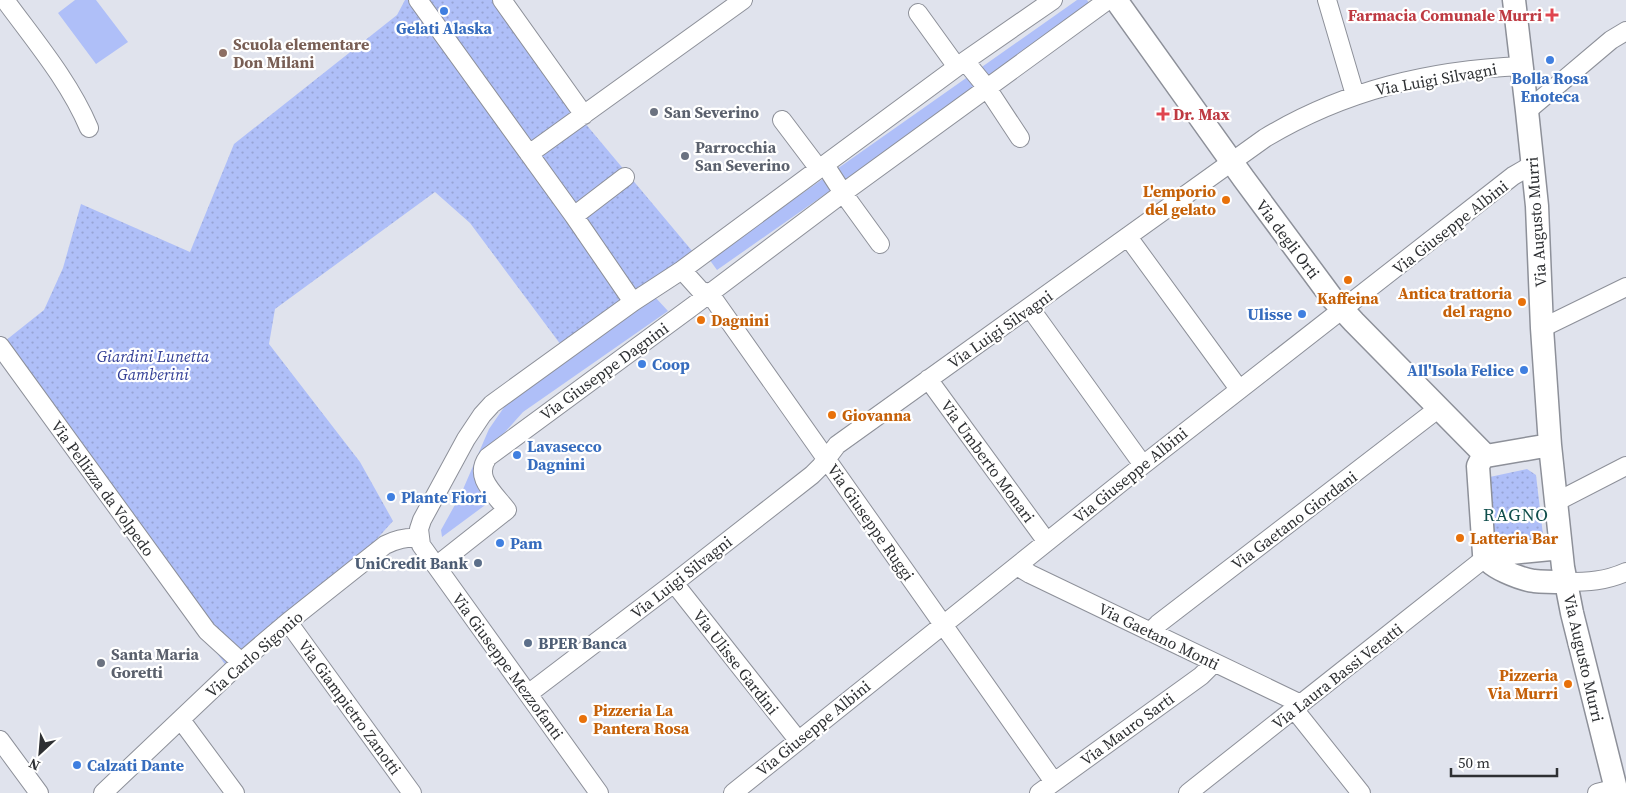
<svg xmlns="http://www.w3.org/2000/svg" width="1626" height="793" viewBox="0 0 1626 793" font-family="'Source Serif 4',serif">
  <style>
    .green { fill: #afbff8 }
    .park { fill: url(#park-dots) }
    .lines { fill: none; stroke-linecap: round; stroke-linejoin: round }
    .minor-casing { stroke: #8d9099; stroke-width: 20 }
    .major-casing { stroke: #8d9099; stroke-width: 25 }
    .minor { stroke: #fff; stroke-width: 18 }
    .major { stroke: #fff; stroke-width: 22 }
    .shop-dot { fill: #3f7fe0; stroke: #fff; stroke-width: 2 }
    .health-dot { fill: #e0444e; stroke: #fff; stroke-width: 2 }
    .education-dot { fill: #8d6e63; stroke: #fff; stroke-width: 2 }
    .worship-dot { fill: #6b7280; stroke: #fff; stroke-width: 2 }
    .food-dot { fill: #e8710a; stroke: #fff; stroke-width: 2 }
    .service-dot { fill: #5c6f8a; stroke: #fff; stroke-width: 2 }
    .labels { text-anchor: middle; stroke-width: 4.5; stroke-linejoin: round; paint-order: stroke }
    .health-label { font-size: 16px; font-weight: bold; fill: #be3a42; stroke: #fff; text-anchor: end }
    .shop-label { font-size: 16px; font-weight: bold; fill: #366cbe; stroke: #fff; text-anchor: start }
    .education-label { font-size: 16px; font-weight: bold; fill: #785e54; stroke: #fff; text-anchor: start }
    .street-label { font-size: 16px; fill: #2e3033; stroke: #fff }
    .worship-label { font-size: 16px; font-weight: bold; fill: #5b616d; stroke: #fff; text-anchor: start }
    .food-label { font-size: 16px; font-weight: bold; fill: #c56008; stroke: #fff; text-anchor: start }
    .park-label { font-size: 16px; font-style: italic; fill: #313d95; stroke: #fff }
    .service-label { font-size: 16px; font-weight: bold; fill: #4e5e75; stroke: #fff; text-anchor: end }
    .neighbourhood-label { font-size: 18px; letter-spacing: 1px; fill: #114f4d; stroke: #fff }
  </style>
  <defs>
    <pattern id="park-dots" width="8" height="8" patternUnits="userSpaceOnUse" patternTransform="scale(1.25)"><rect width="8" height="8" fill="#afbff8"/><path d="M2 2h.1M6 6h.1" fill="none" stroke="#97a4d5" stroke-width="1.8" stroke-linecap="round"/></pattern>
  </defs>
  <rect width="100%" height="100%" fill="#e0e3ed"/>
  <path class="green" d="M75,0H96L128,42L96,64L58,13Z
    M1077,0H1087L1092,7L717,270L709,259Z
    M655,297L668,311L523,412L482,458L473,471L492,500L442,537L441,530L461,494L489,429L507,403Z"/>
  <path class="park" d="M405,0H496L584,122L693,252L561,345L470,223L435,192L275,309L269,344L360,462L393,521L356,562L227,667L0,354V345L44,310L63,268L81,204L190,252L234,144L397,15Z
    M1527,469L1536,475L1543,535L1541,542L1493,545L1485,478Z"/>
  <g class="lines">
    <defs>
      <path id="minor" d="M5,0C35,41 69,81 89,128
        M418,0L574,216L633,302
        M502,0L584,115
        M1327,0L1355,95
        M918,13L957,67
        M965,61L987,88L1020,138
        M1527,111L1611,40L1626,31
        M782,120L819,169
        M529,154L743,0
        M825,165L843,193L880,244
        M574,216L625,177
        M1128,237L1239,389
        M682,270L700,290L710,294L1054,782
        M1030,308L1143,465
        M1542,328L1626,287
        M0,346L207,631L241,662
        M928,379L1047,542
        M1556,502L1626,466
        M436,566L507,510C494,493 473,477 488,457L693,306L843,193L1108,0
        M1017,566L1030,574L1301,704
        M1565,582C1588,582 1606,581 1626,572
        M674,583L798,740
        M288,622L412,793
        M1150,632L1158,624L1439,408
        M528,694L674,583L812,475L821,466L837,445L1265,138C1345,90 1430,70 1522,66
        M1294,709L1361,793
        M181,720L235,793
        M0,740L39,793
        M103,793L241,662L288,622L385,545C397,539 406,537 419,538
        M599,793L421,545L419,529L422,520L466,439L482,415L492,404L633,302L682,270L965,61L1053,0
        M733,793L1143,465L1513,176L1532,165
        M1039,793L1201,676L1214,663
        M1188,793L1485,558
        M1597,793L1609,790L1617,792"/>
      <path id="major" d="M1116,0L1244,179L1332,298L1354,322L1486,456
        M1514,0L1527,111L1537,206L1542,328L1550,445L1563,567L1572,613L1617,793
        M1550,445L1486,456L1481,460L1478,466L1484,554C1487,567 1521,579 1534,581C1544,582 1555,582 1565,582
        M1485,558L1492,555L1561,548"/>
    </defs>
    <use href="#minor" class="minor-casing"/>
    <use href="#major" class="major-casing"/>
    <use href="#minor" class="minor"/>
    <use href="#major" class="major"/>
  </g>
  <g class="shop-dot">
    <circle cx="444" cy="11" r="5"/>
    <circle cx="1550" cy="60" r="5"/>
    <circle cx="1302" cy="314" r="5"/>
    <circle cx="642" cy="364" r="5"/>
    <circle cx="1524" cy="370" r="5"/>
    <circle cx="517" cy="455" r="5"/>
    <circle cx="391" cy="497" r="5"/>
    <circle cx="500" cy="543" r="5"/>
    <circle cx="77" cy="765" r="5"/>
  </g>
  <g class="health-dot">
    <path d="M1549.5 7.5h5v5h5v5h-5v5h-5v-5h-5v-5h5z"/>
    <path d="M1160.5 106.5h5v5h5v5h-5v5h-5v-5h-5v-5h5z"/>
  </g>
  <circle class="education-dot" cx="223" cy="53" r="5"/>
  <g class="worship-dot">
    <circle cx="654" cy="112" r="5"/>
    <circle cx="685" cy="156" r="5"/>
    <circle cx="101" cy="663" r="5"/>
  </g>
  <g class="food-dot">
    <circle cx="1226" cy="200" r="5"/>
    <circle cx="1348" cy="280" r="5"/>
    <circle cx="1522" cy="302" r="5"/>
    <circle cx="701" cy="320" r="5"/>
    <circle cx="832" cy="415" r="5"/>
    <circle cx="1460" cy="538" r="5"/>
    <circle cx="1568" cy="684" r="5"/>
    <circle cx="583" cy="719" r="5"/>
  </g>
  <g class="service-dot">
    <circle cx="478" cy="563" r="5"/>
    <circle cx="528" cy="643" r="5"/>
  </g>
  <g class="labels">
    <g class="health-label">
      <text x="1542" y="21">Farmacia Comunale Murri</text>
      <text x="1173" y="120" text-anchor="start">Dr. Max</text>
    </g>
    <g class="shop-label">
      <text x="444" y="34" text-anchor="middle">Gelati Alaska</text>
      <text x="1550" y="84" text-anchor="middle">Bolla Rosa<tspan x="1550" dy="18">Enoteca</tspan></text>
      <text x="1292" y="320" text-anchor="end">Ulisse</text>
      <text x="652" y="370">Coop</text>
      <text x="1514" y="376" text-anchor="end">All'Isola Felice</text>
      <text x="527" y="452">Lavasecco<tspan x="527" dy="18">Dagnini</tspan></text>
      <text x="401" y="503">Plante Fiori</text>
      <text x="510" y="549">Pam</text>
      <text x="87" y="771">Calzati Dante</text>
    </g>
    <g class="education-label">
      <text x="233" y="50">Scuola elementare<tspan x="233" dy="18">Don Milani</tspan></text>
    </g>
    <g class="street-label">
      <text transform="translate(1436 79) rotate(-10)" y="6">Via Luigi Silvagni</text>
      <text transform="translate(1536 222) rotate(-94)" y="6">Via Augusto Murri</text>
      <text transform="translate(1450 227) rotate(-38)" y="6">Via Giuseppe Albini</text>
      <text transform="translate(1288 239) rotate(53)" y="6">Via degli Orti</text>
      <text transform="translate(1000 329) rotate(-35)" y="6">Via Luigi Silvagni</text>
      <text transform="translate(604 371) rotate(-36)" y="6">Via Giuseppe Dagnini</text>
      <text transform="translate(988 461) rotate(54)" y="6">Via Umberto Monari</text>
      <text transform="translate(1130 475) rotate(-39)" y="6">Via Giuseppe Albini</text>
      <text transform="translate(103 488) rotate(54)" y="6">Via Pellizza da Volpedo</text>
      <text transform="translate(1294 520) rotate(-37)" y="6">Via Gaetano Giordani</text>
      <text transform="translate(871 522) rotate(55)" y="6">Via Giuseppe Ruggi</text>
      <text transform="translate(681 577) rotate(-38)" y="6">Via Luigi Silvagni</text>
      <text transform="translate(1159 636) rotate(26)" y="6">Via Gaetano Monti</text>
      <text transform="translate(254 654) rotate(-41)" y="6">Via Carlo Sigonio</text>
      <text transform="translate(1584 658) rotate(77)" y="6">Via Augusto Murri</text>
      <text transform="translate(736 662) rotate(52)" y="6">Via Ulisse Gardini</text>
      <text transform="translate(508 666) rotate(54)" y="6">Via Giuseppe Mezzofanti</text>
      <text transform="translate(1337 676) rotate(-38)" y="6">Via Laura Bassi Veratti</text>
      <text transform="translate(350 707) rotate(54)" y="6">Via Giampietro Zanotti</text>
      <text transform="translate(813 728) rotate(-39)" y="6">Via Giuseppe Albini</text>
      <text transform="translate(1127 729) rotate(-36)" y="6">Via Mauro Sarti</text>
    </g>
    <g class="worship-label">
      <text x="664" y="118">San Severino</text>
      <text x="695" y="153">Parrocchia<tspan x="695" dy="18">San Severino</tspan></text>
      <text x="111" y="660">Santa Maria<tspan x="111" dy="18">Goretti</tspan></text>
    </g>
    <g class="food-label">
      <text x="1216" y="197" text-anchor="end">L'emporio<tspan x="1216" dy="18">del gelato</tspan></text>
      <text x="1512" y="299" text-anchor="end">Antica trattoria<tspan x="1512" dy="18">del ragno</tspan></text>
      <text x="1348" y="304" text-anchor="middle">Kaffeina</text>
      <text x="711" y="326">Dagnini</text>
      <text x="842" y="421">Giovanna</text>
      <text x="1470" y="544">Latteria Bar</text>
      <text x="1558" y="681" text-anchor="end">Pizzeria<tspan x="1558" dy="18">Via Murri</tspan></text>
      <text x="593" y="716">Pizzeria La<tspan x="593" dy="18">Pantera Rosa</tspan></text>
    </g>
    <g class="park-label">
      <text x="153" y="362">Giardini Lunetta<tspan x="153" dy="18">Gamberini</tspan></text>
    </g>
    <g class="service-label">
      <text x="468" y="569">UniCredit Bank</text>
      <text x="538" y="649" text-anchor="start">BPER Banca</text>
    </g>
    <g class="neighbourhood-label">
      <text x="1516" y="521">RAGNO</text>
    </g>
  </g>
  <g transform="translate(40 753) rotate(206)" stroke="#ffffff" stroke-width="4" paint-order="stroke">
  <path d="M0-4L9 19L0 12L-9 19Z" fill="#2e3033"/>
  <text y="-8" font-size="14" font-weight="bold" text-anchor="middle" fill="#2e3033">N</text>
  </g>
  <path d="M1451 768v8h106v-8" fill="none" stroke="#2e3033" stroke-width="2.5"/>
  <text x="1458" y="768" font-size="15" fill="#2e3033" stroke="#ffffff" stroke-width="4" paint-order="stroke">50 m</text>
</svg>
